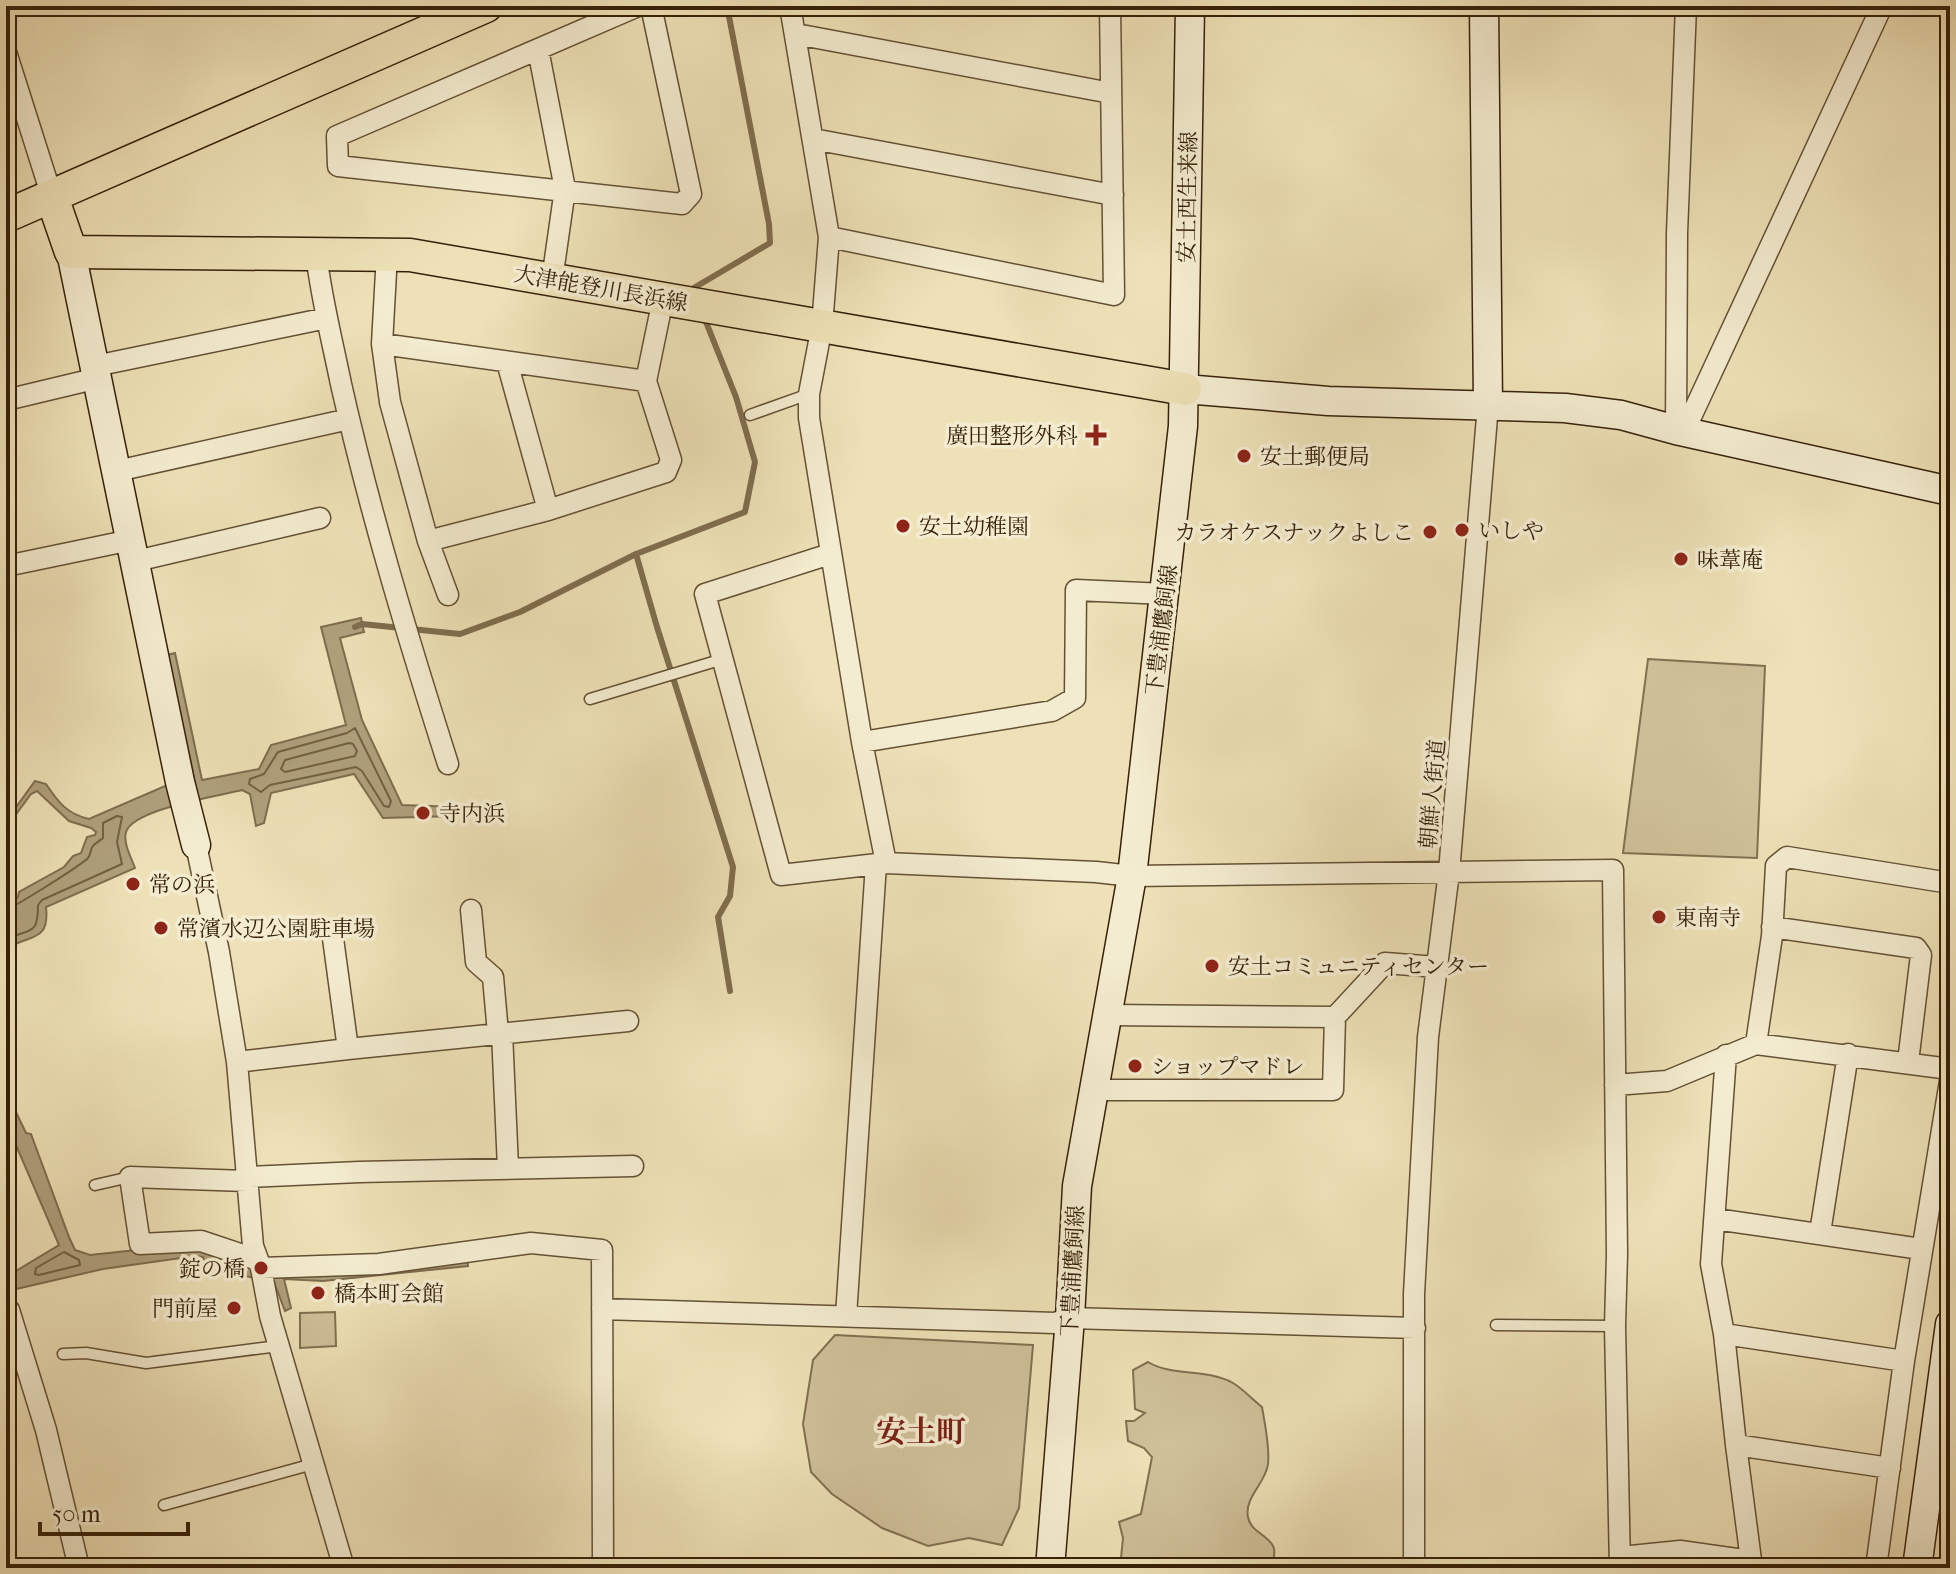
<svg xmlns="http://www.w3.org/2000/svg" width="1956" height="1574" viewBox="0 0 1956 1574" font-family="'IM FELL French Canon','Noto Serif JP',serif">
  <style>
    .green { fill: #cfc099; stroke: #827051; stroke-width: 2 }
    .water { fill: #afa07c; stroke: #7f6d4e; stroke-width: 2 }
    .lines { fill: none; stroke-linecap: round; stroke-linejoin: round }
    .shore { stroke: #726042; stroke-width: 2 }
    .stream { stroke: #7f6d4e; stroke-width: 6 }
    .lane-casing { stroke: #645134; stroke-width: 13 }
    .street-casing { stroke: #645134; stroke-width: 23 }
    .secondary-casing { stroke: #362109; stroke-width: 31 }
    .primary-casing { stroke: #362109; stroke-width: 35 }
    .lane { stroke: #f4ecd0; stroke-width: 10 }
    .street { stroke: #f4ecd0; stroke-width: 20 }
    .secondary { stroke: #f4ecd0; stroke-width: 28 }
    .primary { stroke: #eee1b7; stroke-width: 32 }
    .poi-dot { fill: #8f2418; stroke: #f4ecd0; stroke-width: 3 }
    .labels { text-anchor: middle; stroke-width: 7; stroke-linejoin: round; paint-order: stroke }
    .street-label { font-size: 22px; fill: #362109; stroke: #f4ecd0 }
    .poi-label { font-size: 22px; fill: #362109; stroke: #f4ecd0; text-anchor: start }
    .district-label { font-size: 30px; font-weight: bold; fill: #7a1f14; stroke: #f4ecd0 }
  </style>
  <rect width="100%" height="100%" fill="#eee1b7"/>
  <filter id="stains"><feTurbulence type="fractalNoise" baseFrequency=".0025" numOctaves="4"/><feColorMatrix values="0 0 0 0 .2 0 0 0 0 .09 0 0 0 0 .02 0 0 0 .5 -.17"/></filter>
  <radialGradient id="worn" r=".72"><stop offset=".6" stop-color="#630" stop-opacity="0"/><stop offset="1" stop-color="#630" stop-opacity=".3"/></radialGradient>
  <path class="green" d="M1648,659L1765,666L1757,858L1623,853Z
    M335,1312L336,1346L300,1348V1313Z
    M835,1335L1033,1345L1019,1508L1002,1545L969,1538L928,1546L882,1528L832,1494L811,1472L803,1424L813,1360Z
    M1148,1362C1173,1377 1206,1368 1233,1383C1243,1389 1253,1400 1262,1407C1265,1425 1270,1447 1268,1464C1266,1483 1244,1497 1248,1517C1251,1538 1288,1536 1269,1568H1120L1123,1538L1119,1522L1141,1514L1152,1457L1144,1448L1128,1441L1126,1421H1134L1145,1413L1135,1409L1133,1370Z"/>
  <path class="water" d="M361,618L364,632L340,638L362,720L402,805L457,807L456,816L383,818L354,774L271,793L264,823L256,826L250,794L242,790C219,796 133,809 126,832C123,843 131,857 135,868L46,907C50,943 29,934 6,949V903L18,897L19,892L64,867L73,856L81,853L87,837L95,835L96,832L91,828L69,821L37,791L31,794L6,828V821L35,781L46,784C58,802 67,814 89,819L172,783L195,782L167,655L175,653L202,780L259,769L271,745L346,725L321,627Z
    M6,1100L11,1109L14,1108L26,1133L31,1134L69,1237L75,1250L90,1255L201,1243L226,1259L467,1256L468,1266L323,1281L284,1279L291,1308L285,1311L274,1282L206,1268L203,1257L195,1256L103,1269L16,1289L11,1274L59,1245L6,1122Z"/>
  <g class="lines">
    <path class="shore" d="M355,728L391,801L389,807L384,806L362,771L356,767L270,785L261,792L249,784L250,779L264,774L278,752L347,733Z
      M349,743L353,744L357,751L355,756L285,772L281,769L285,760Z
      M6,909C14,908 81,865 88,858C91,855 90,849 93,846C96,842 100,841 103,838V823L117,816L122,817L117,842L122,864L42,900L38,905C38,936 31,928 6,939
      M64,1252L79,1260L80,1265L39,1275L35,1274L36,1268Z"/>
    <path class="stream" d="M693,292L692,289L770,243L769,224L727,6
      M636,554L657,627L733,867L730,896L718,917L730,991
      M355,627L362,624L460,634L520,612L636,554L745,512L755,462L736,397L704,317"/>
    <defs>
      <path id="lane" d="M750,415L809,394
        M590,699L723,659
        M95,1185L130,1177
        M1496,1325L1615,1326
        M63,1354L86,1353L146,1363L278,1346
        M164,1505L313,1464"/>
      <path id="street" d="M638,6L337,136L338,166L682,204L691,194L651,6
        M790,6L829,237L822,326L809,394V418L862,742L886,863
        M796,34L1111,93
        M538,49L565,189L552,280
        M6,52L52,197
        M813,139L1113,195
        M829,237L1114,295L1110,6
        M316,253C321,297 332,340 341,384C370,513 408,638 448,764
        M387,254L382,344L390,402L428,541L548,510L666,472L671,460L646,381L663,299
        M382,344L646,381
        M507,362L548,510
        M95,366L327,318
        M6,400L98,378
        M1676,430L1690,419L1882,6
        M1676,430L1677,233L1686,6
        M117,471L349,419
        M428,541L448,595
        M830,554L705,594L781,875L886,863L1096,872L1132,876L1613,870L1617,1254L1615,1326L1620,1568
        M136,561L320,518
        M6,566L131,540
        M862,742L1052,711L1075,698L1076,590L1166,594
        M196,845L219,952L237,1062L253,1246L261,1268L270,1316L344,1568
        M471,910L476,962L493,977L498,1033
        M1772,927L1916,948L1921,955L1908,1062
        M1335,1017L1385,963L1437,967
        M502,1033L508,1168
        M1756,1044L1772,936L1776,866L1787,857L1950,883
        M348,1049L628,1021
        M1726,1055L1711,1264L1724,1334L1736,1445
        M237,1062L348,1049L332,931
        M1615,1085L1667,1081L1756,1044L1950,1069
        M1095,1090H1333L1335,1017L1108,1015
        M246,1177L359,1172L633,1166
        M246,1181L130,1177L140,1244L201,1241L258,1260
        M1715,1219L1921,1249
        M1820,1233L1848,1054
        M261,1268L379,1264L531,1243L602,1250L603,1568
        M602,1309L1055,1323L1070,1318L1415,1328
        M6,1311L9,1310L46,1430L79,1568
        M846,1316L876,864
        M1724,1334L1904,1361
        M1621,1557L1680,1551L1751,1561
        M1414,1568V1294L1428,1037L1449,872L1488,405
        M1752,1568L1736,1445L1890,1468
        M1876,1568L1904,1361L1950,1081"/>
      <path id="secondary" d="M1484,6L1488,405
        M71,252L180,782L196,845
        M1185,389L1328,401L1565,408L1621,415L1676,430L1950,491
        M1050,1568L1070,1318L1077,1186L1132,876L1183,426L1190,6
        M1917,1568L1950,1324"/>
      <path id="primary" d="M52,197L71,252L410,255L1185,389
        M6,216L486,6"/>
    </defs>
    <use href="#lane" class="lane-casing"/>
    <use href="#street" class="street-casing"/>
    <use href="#secondary" class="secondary-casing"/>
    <use href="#primary" class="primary-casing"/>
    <use href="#lane" class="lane"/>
    <use href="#street" class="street"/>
    <use href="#secondary" class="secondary"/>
    <use href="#primary" class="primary"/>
  </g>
  <g class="poi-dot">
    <path d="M1092 423h8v8h8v8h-8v8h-8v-8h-8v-8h8z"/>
    <circle cx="1244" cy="456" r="8"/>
    <circle cx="903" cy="526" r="8"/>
    <circle cx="1462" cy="530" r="8"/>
    <circle cx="1430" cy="532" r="8"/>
    <circle cx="1681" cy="559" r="8"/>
    <circle cx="423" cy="813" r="8"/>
    <circle cx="133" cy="884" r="8"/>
    <circle cx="1659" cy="917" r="8"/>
    <circle cx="161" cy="928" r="8"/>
    <circle cx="1212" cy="966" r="8"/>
    <circle cx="1135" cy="1066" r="8"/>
    <circle cx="261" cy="1268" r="8"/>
    <circle cx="318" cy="1293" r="8"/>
    <circle cx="234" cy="1308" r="8"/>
  </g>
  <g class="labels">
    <g class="street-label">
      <text transform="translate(1187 197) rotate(-89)" y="8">安土西生来線</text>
      <text transform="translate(601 288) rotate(10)" y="8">大津能登川長浜線</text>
      <text transform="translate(1161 630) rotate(-83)" y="8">下豊浦鷹飼線</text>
      <text transform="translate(1432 794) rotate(-85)" y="8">朝鮮人街道</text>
      <text transform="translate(1072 1271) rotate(-87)" y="8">下豊浦鷹飼線</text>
    </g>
    <g class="poi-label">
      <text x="1078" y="443" text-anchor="end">廣田整形外科</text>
      <text x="1260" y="464">安土郵便局</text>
      <text x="919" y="534">安土幼稚園</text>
      <text x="1478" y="538">いしや</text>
      <text x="1414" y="540" text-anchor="end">カラオケスナックよしこ</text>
      <text x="1697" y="567">味葦庵</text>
      <text x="439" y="821">寺内浜</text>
      <text x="149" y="892">常の浜</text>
      <text x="1675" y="925">東南寺</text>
      <text x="177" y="936">常濱水辺公園駐車場</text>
      <text x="1228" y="974">安土コミュニティセンター</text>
      <text x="1151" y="1074">ショップマドレ</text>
      <text x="245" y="1276" text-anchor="end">錠の橋</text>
      <text x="334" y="1301">橋本町会館</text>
      <text x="218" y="1316" text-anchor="end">門前屋</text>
    </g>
    <g class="district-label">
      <text x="921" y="1442">安土町</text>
    </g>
  </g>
  <rect width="1956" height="1574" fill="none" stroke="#eee1b7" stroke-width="32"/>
  <rect x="8" y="8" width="1940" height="1558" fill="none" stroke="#362109" stroke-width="4"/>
  <rect x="16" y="16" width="1924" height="1542" fill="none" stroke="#362109" stroke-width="2"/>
  <path d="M40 1522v12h148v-12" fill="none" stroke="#362109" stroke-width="4"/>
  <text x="52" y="1522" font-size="24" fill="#362109" stroke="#f4ecd0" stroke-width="6" paint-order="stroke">50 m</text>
  <rect width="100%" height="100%" filter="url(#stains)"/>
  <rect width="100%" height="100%" fill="url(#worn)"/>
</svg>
